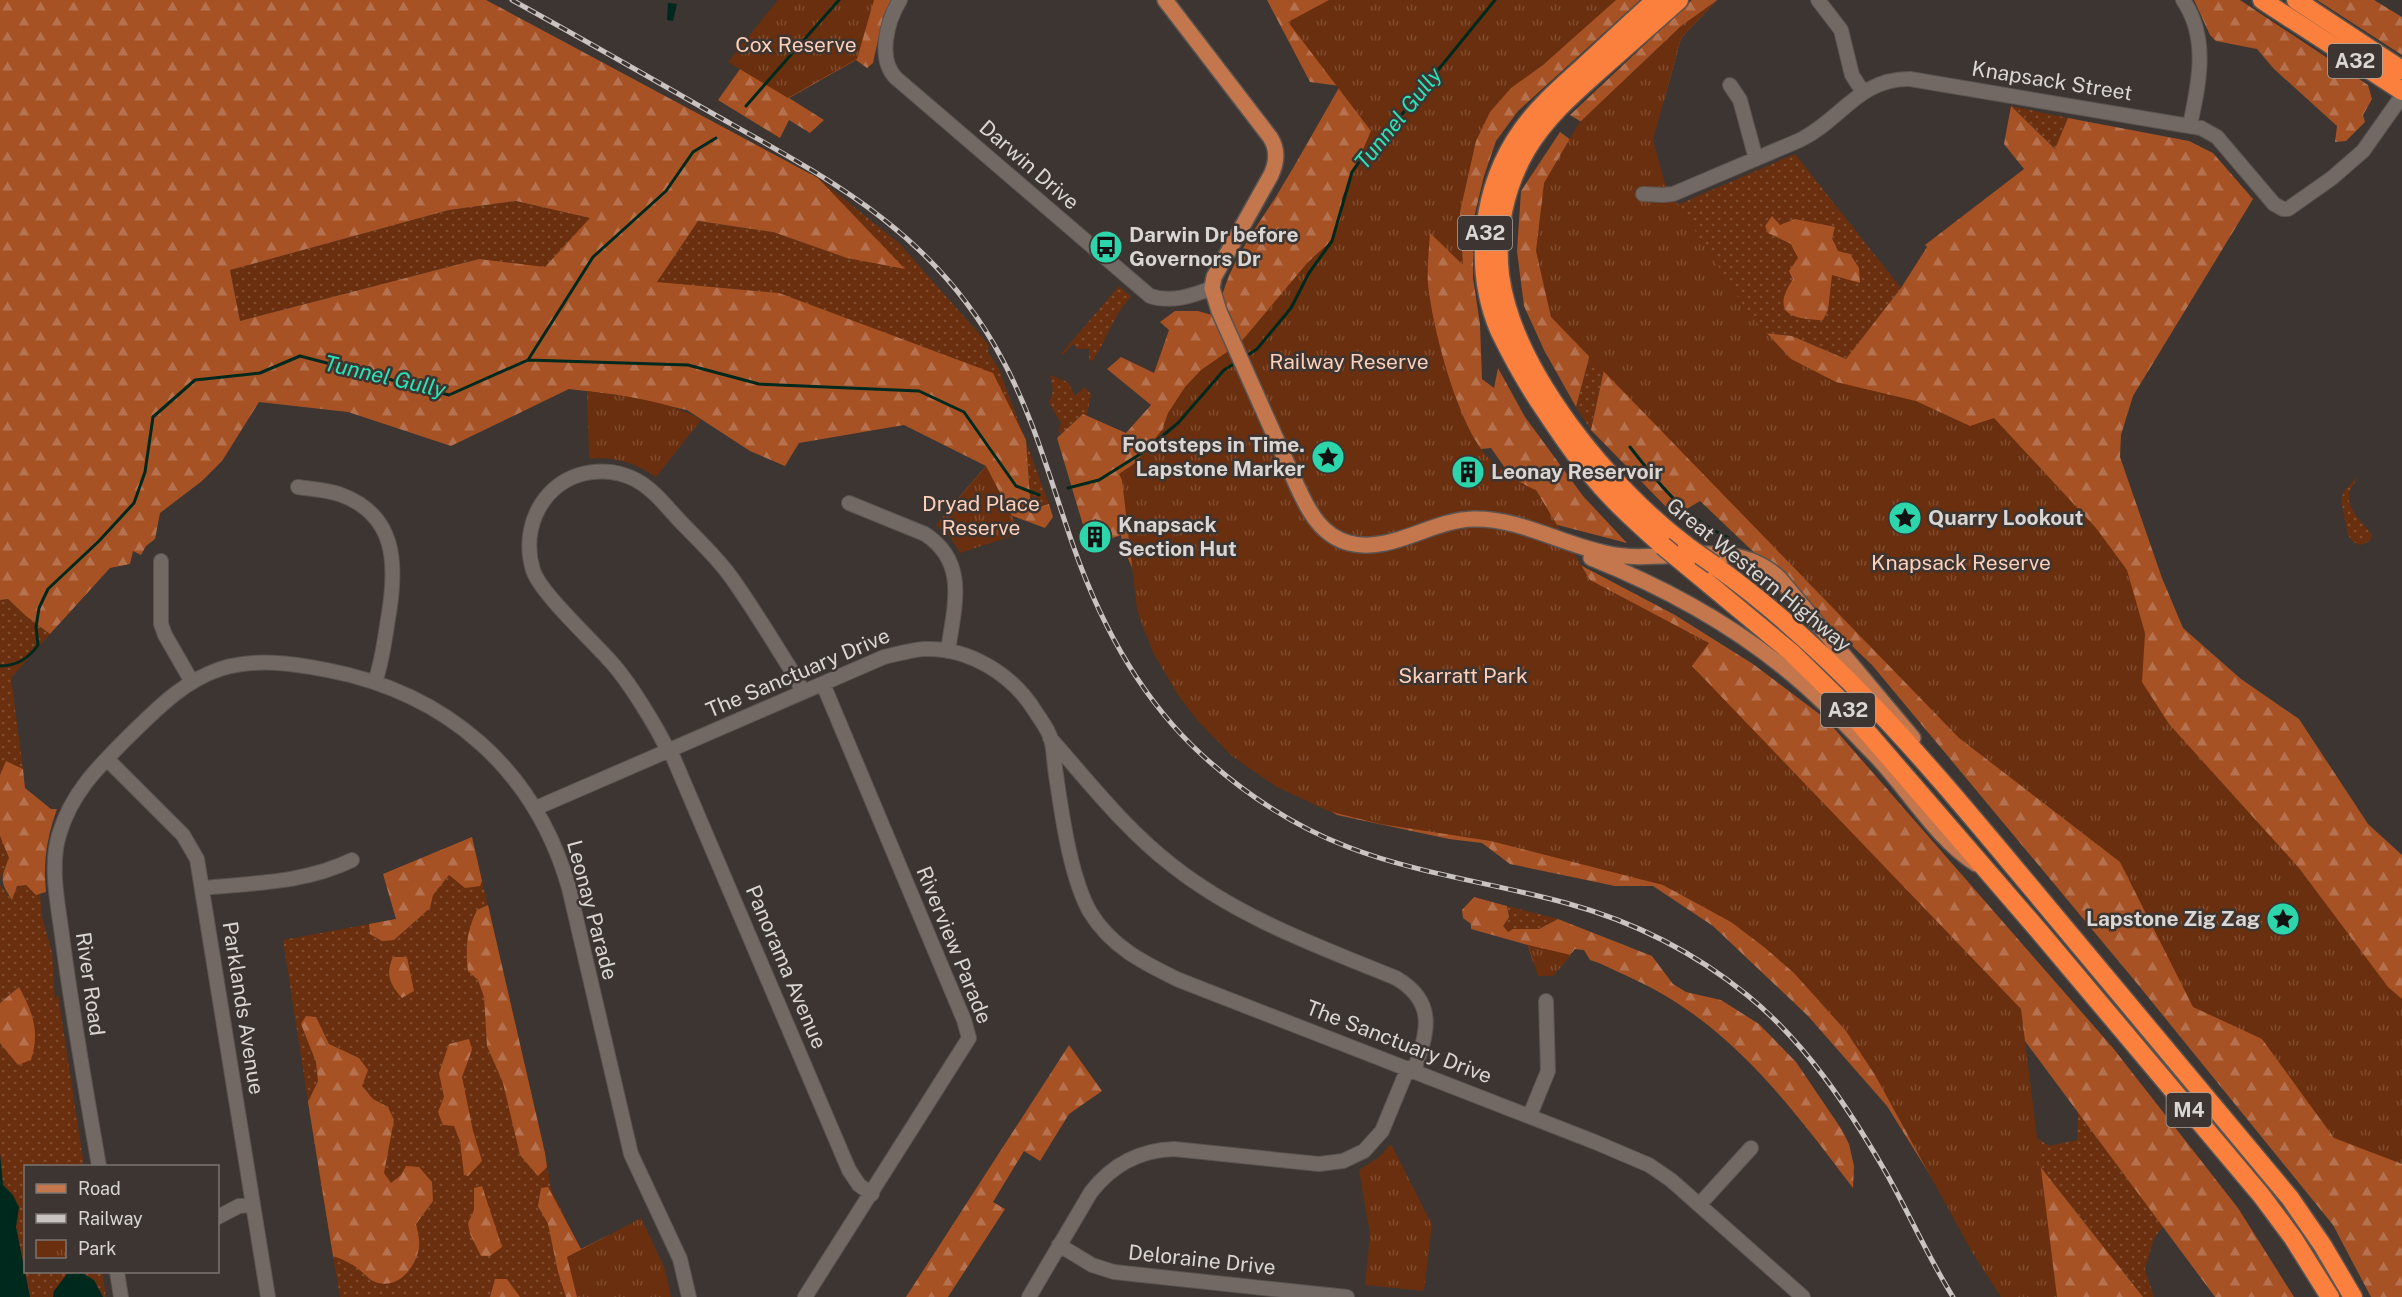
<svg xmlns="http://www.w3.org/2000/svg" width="2402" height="1297" viewBox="0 0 2402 1297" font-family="'Public Sans',sans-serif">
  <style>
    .grass { fill: url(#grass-dots) }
    .forest { fill: url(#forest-firs); fill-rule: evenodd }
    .park { fill: url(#park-tufts) }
    .water { fill: #00291e }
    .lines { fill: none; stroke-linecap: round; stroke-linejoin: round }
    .stream { stroke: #00291e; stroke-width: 3 }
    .minor-casing { stroke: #5a5451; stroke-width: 16 }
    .major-casing { stroke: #5a5451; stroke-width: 18 }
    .highway-casing { stroke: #5a5451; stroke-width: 21 }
    .minor { stroke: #726965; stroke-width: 14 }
    .major { stroke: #c4774d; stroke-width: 15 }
    .highway { stroke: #fb803d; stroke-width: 18 }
    .rail-casing { stroke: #c9c4c1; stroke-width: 5 }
    .rail { stroke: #3c3531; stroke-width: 3; stroke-dasharray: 9; stroke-linecap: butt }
    .highway-bridge-casing { stroke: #5a5451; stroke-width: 21; stroke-linecap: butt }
    .highway-bridge { stroke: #fb803d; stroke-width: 18 }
    .labels { text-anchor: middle; stroke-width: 5; stroke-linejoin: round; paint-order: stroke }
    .shield { fill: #3c3531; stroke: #aba6a2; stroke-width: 1.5 }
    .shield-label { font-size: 20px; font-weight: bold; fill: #dad6d3 }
    .park-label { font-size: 21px; fill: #fecfb9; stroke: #3c3531 }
    .street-label { font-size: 21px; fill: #dad6d3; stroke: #3c3531 }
    .poi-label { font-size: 21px; font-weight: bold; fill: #dad6d3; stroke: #3c3531; text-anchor: start }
    .water-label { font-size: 22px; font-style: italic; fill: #29e4b7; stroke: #3c3531 }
  </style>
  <defs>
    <pattern id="grass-dots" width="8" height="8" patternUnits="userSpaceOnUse" patternTransform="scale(1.5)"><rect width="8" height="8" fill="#6a2f0e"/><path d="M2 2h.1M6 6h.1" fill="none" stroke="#7f4c30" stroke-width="1.8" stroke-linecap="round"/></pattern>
    <pattern id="forest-firs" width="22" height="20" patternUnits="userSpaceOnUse" patternTransform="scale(1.5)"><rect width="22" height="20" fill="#a65225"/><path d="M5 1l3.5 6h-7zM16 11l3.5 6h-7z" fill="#b6724e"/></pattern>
    <pattern id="park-tufts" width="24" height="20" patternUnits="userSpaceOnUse" patternTransform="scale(1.5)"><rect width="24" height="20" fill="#6a2f0e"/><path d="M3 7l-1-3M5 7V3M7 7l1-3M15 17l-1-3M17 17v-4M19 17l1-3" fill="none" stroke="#7f4c30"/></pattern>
  </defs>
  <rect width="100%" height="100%" fill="#3c3531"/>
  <path class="grass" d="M2011,106L2068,118L2056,150Z
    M1795,154L1901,288L1847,359L1792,336L1720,328L1670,208Z
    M818,178L899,243L989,345L988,352L999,369L1049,504L1039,507L1030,498L1026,440L657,282L697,221L773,232L847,258L904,268Z
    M516,201L591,218L545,268L479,259L240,321L230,270L449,210Z
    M1119,286L1131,297C1113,315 1107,340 1093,360L1089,361V349H1078L1073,344L1063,355L1061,354Z
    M1605,296L1619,299L1591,430L1576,407Z
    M1050,375L1068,382L1075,396L1085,387L1091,394L1087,416L1083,414L1061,434L1058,431L1061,423L1049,403L1053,390Z
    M2357,477C2356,483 2350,487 2349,494C2346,509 2364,524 2372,535L2370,541L2361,545L2353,542L2348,535L2341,500L2344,491Z
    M8,599L26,616L50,634L11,678L23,769L6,761L0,775V600Z
    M0,836L9,858L0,879Z
    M472,837L545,1153L551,1189L581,1250L577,1297H340L321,1186L283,940L396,919L383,874Z
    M0,885L12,900L17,886L26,885L36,894H40L42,917L52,953L55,1000L58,994L84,1166H26V1272H102L106,1297H103L94,1280L54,1291L53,1297H30L16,1227L18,1216L12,1194L3,1185L0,1154V1043L4,1046L19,987L0,1003Z
    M1507,906L1558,919L1539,929H1513L1508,933L1503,926L1509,917Z
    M2078,1112L2163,1226L2154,1239L2145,1269L2154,1297H2143L2031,1155L2003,1116L2049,1146L2077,1140Z"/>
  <path class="forest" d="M0,0H486L818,178L905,269L847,258L773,232L698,221L657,282L779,293L993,373L1026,440L1030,498L1039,507L1049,504L1053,517L1045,528L997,510L951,507L986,466L904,425L799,443L785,466L750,451L687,410L618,395L569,389L451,446L348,412L259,402L222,461L202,481L160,513L155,539L146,546L141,555L133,551L130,564L110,568L50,634L26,616L8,599L0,600ZM516,201L590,218L545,267L479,259L240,321L230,270L449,210Z
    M789,0H891L883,17L873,63L867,68L856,60L789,98L824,120L810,133L789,120L780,138L718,100Z
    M1267,0H1640L1518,111L1496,141L1484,176L1473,222V278L1480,324L1482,379L1494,388L1498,368L1525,417L1583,496L1627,543L1542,521L1491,448L1461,451L1269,404L1222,296C1232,259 1257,227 1277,195C1299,159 1319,122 1340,86L1310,82Z
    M1692,0H1717L1681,38L1664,100L1605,136L1570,115Z
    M2194,0H2240L2368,85L2372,99L2363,115L2365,122L2346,141L2335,142L2337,126L2274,69L2257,49L2216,41L2210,35Z
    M2317,0H2374L2402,17V55Z
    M2011,106L2055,149L2068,118L2189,141L2213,153L2253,199L2133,396L2121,435L2120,457L2162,578L2183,628L2241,679L2299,719L2368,824L2402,855V1297H2371L2333,1225L2135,981L1872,665L1700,501L1675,516L1591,430L1619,300L1605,297L1576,407L1544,350L1524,306L1517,251L1521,191L1560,132L1616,173L1720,328L1792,336L1846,359L1901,288L1927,247L1925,245L2024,169L2004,144Z
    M1772,216L1780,225L1795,219L1835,227L1832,238L1838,251L1850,254L1859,268L1860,283L1832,275L1828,310L1823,320C1792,319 1770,314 1793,279L1789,271L1798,258L1791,244L1768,233L1765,226Z
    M1175,311H1198L1212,315L1255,411L1141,588L1122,545L1121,535L1107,540L1096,519L1083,525L1057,438L1083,414L1126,433L1151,405L1107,369L1121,357L1154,373L1169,330L1160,322Z
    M1567,558L1675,615L1753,664L1826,719L2113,1048L2238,1208L2294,1297H2215L1973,971L2031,1155L2143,1297H2006L1887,1106L1808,1016L1713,926L1653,886H1615L1510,864L1482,843L1449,839L1337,815L1279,780Z
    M6,761L23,769L25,788L51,809H57C47,837 43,862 46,892L36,895L26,885L17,886L12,900C0,881 0,880 9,858L0,836V775Z
    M472,837L482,881L480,886L465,888L449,875L433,895L430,908L394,940L382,941L370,934L369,924L396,919L383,874Z
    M1474,897L1507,906L1509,917L1503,926L1508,932L1513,929H1539L1558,919L1652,956L1673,984L1686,992L1721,1000L1759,1024L1796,1062L1842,1130L1849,1144L1854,1166L1853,1188C1800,1118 1745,1044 1669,998C1647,984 1622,974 1599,963L1590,960L1584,950L1575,949C1566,962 1548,965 1533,962L1528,945L1471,929V924L1463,918L1462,910Z
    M488,905L545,1153L547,1167L538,1176L520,1155L503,1083L487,1046L484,997L478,980L468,971C465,948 467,930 477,910Z
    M393,957H407L414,991L402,998C390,985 385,974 393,957Z
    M19,987C33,1013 40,1031 31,1060L18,1065L0,1043V1003Z
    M306,1016L316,1017L329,1044L359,1058L368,1070L362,1086L373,1099L388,1107L394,1120L384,1173L391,1183L401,1175L406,1166L419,1167L432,1182L433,1201L416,1224C418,1233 421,1243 418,1252C413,1272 394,1291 373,1281C369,1279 366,1275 362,1272C354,1264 344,1260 333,1256L308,1102L318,1081L316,1062L301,1024Z
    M469,1039L472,1050L462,1077L473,1131L482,1161L468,1176L464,1175L460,1141L454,1126L443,1125L438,1112L444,1097L439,1073L449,1044Z
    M1069,1045L1102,1091L1069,1114L1040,1161L1024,1151L993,1202L1005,1209L948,1297H906Z
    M482,1186L502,1247L490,1256H481L470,1234L468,1223L474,1210V1188Z
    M548,1187L581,1249L607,1236L594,1297H566L558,1272L548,1224L538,1206L541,1188Z
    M495,1279H507L520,1297H490Z"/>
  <path class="park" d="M778,0H874L857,59L788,98L728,62Z
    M1329,0H1616L1543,65L1511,88L1490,112L1476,141L1460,212L1463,265L1430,233C1429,250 1427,267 1428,284C1433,330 1455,412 1481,449C1492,465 1519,483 1536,490L1590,580L1709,643L1692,666L2021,1009L2057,1297H2001L1972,1252L1875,1075L1846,1031L1794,973L1764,947L1731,922L1663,885L1491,841L1380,824L1328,811L1275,786L1232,756L1198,721L1178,695L1154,654L1144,630L1137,609L1122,480L1119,474L1135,463L1162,430L1168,413L1185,387L1201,370L1240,343L1308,262L1330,242L1341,219L1342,198L1371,131L1288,22Z
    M1716,1L1681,38L1653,140L1665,184L1749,314L1791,359L1836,382L1916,401L1970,426L1994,418L2096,528L2127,570L2145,633L2142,682L2169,724L2299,868L2388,987L2402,999V1164L2334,1138L2262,1039L2193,1007L2120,862L1959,738L1551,317L1536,251L1544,183L1579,123L1681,26Z
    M587,391C623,396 672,401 701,420L656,477C635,463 614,456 589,459Z
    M986,466L1021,533L960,553L950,537L936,525Z
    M1528,945L1571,955L1553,976H1538Z
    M1391,1144L1432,1225L1424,1291L1365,1285L1370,1234L1359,1170L1378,1158Z
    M641,1218L665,1269L671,1297H577L567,1257Z"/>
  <path class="water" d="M668,3L677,4L673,21L667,20Z
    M0,1154L3,1185L12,1194L19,1207L16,1227L30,1297H0Z
    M81,1272L94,1280L103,1297H53L54,1291L67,1274Z"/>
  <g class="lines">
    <path class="stream" d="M746,106L839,0
      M1245,357L1257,349L1291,308L1309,273L1332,241L1352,172L1361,159L1394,124L1495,0
      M528,360L593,257L666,191L693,152L716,138
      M1630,447C1658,483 1686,519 1729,538
      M1068,488L1099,480L1142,453L1178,423L1224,370L1237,362
      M0,666C16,666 29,658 38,645L36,627L39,608L48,589L99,541L134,503L145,472L153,417L195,380L260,373L300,356L449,395L528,360L688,365L759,384L919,391L964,412L1016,486L1039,495"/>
    <defs>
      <path id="minor" d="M900,0C887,21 877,59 896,78L1150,296C1171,303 1192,296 1212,288
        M1818,0L1841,30L1852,75L1863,92
        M2183,0C2209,38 2199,83 2190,125
        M1730,85L1740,100L1756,159
        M1643,194L1663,195L1673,194L1800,140C1841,120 1859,78 1910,79L2201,128L2217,137L2274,204L2283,209H2288L2332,178L2363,151L2402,96
        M298,487C311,489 326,490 339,494C396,514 397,563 389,613C385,636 383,659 375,682
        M849,503L925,534C969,563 954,606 948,651
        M161,561V624L165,635L192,682
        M1050,738C1089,782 1125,829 1173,866C1239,918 1318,946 1396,978C1437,1002 1428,1032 1414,1070
        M670,750L849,1170L859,1185L872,1194
        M668,751C657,727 629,682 612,663C594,642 540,593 533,570C525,544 530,515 549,494C571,470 608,465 636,480C653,489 666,506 679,520C696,538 716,556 731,577C754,609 774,643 795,676L803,692
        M107,759L183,835L197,859L268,1297
        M536,808L884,657C897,654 910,650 924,649C968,647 1012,674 1035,711C1040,719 1048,729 1051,739C1054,750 1054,763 1056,775C1062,815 1070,876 1090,912C1111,947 1144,963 1179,980L1595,1142L1649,1165L1671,1180L1803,1297
        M203,888C253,883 305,883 352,860
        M1530,1115L1548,1071L1546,1001
        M99,1166C86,1092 73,1018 63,943C59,908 49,869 59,835C71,793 99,766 129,736C157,709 182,682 220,669C254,658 291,663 327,670C447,693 535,769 569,888L631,1154L680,1259L689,1297
        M1699,1205L1751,1148
        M218,1217L239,1206L252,1205
        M1059,1245L1092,1265L1114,1272L1347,1297
        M117,1272L121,1297
        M805,1297L969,1038L964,1020L823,684
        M1029,1297L1091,1192C1112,1165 1139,1150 1174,1149L1319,1164L1343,1161L1364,1151L1382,1131L1408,1068"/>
      <path id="major" d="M1165,0L1270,137C1278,149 1277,162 1271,175L1214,277L1212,288L1219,311L1298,488C1309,512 1322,536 1349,543C1391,554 1431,520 1473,519C1520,518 1561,544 1605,553C1663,567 1733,533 1780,579L1913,738
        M1591,558C1679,593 1762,641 1829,708C1846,724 1861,741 1877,757C1910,792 1936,838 1976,864"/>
      <path id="highway" d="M1656,0C1631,22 1607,45 1582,68C1561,87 1539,106 1522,130C1482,186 1472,266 1499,330C1512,357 1527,384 1544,409C1564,439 1585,470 1610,496C1627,514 1645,530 1663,546
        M1679,0C1653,23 1627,46 1601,69C1574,93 1546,117 1527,149C1505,186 1495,232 1500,275C1513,372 1611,489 1687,546
        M2262,0L2402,91
        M2296,0L2402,70
        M1686,565L1792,653L1837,697L2039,931L2261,1195L2293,1238L2330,1297
        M1714,565C1841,656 1935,773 2034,891C2119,994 2205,1095 2290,1198L2323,1246L2353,1297"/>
    </defs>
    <use href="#minor" class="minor-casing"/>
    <use href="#major" class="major-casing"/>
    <use href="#highway" class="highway-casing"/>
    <use href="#minor" class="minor"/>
    <use href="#major" class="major"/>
    <use href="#highway" class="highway"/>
    <defs>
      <path id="rail" d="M512,0C581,38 649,77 717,116C833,181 935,234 1001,357C1034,417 1051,483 1074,548C1101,625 1141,699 1202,755C1245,794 1293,826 1348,847C1418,874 1493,883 1566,903C1632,921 1693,951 1747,995C1805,1042 1848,1107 1885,1171C1909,1213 1928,1257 1953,1297"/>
    </defs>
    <use href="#rail" class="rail-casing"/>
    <use href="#rail" class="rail"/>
    <defs>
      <path id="highway-bridge" d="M1663,546L1686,565
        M1687,546L1714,565"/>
    </defs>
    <use href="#highway-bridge" class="highway-bridge-casing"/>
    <use href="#highway-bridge" class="highway-bridge"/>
  </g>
  <defs>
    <symbol id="bus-disc" viewBox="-11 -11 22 22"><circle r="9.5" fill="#2dd5ab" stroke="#3c3531"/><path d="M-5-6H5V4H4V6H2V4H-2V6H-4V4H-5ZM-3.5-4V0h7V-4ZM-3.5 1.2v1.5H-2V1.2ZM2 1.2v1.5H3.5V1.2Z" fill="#111"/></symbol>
    <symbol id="sight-disc" viewBox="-11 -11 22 22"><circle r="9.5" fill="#2dd5ab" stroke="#3c3531"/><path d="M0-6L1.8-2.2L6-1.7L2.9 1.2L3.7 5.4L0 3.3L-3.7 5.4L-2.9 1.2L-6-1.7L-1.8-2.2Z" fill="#111"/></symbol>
    <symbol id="building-disc" viewBox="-11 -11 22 22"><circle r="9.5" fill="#2dd5ab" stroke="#3c3531"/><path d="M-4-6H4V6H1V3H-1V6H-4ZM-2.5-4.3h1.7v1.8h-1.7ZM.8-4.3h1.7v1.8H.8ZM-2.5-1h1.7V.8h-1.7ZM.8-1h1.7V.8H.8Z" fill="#111"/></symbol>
  </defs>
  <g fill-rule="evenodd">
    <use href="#bus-disc" x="1087" y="228" width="38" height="38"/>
    <use href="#sight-disc" x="1309" y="438" width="38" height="38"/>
    <use href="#building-disc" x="1449" y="453" width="38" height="38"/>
    <use href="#sight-disc" x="1886" y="499" width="38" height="38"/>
    <use href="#building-disc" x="1076" y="518" width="38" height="38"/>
    <use href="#sight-disc" x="2264" y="900" width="38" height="38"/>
  </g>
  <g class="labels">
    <g class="shield">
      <rect x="2328" y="44" width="54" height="34" rx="4.5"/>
      <rect x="1458" y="216" width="54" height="34" rx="4.5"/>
      <rect x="1821" y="693" width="54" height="34" rx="4.5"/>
      <rect x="2166.5" y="1093" width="45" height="34" rx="4.5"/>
    </g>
    <g class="shield-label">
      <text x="2355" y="68">A32</text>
      <text x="1485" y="240">A32</text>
      <text x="1848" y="717">A32</text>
      <text x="2189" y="1117">M4</text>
    </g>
    <g class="park-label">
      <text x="796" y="52">Cox Reserve</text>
      <text x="1349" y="369">Railway Reserve</text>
      <text x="981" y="511">Dryad Place<tspan x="981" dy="24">Reserve</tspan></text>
      <text x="1961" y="570">Knapsack Reserve</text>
      <text x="1463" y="683">Skarratt Park</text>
    </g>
    <g class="street-label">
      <text transform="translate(2052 81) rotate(9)" y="7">Knapsack Street</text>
      <text transform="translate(1029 165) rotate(41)" y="7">Darwin Drive</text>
      <text transform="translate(1759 575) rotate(39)" y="7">Great Western Highway</text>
      <text transform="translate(798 673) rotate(-23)" y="7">The Sanctuary Drive</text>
      <text transform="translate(592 910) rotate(75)" y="7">Leonay Parade</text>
      <text transform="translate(954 945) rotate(68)" y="7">Riverview Parade</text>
      <text transform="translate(786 967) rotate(67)" y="7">Panorama Avenue</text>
      <text transform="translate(90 984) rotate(82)" y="7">River Road</text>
      <text transform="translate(243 1008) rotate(81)" y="7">Parklands Avenue</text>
      <text transform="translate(1399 1042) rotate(21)" y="7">The Sanctuary Drive</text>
      <text transform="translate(1202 1260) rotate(6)" y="7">Deloraine Drive</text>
    </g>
    <g class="poi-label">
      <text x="1129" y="242">Darwin Dr before<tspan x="1129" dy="24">Governors Dr</tspan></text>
      <text x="1305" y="452" text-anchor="end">Footsteps in Time.<tspan x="1305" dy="24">Lapstone Marker</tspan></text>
      <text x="1491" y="479">Leonay Reservoir</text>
      <text x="1928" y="525">Quarry Lookout</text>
      <text x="1118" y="532">Knapsack<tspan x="1118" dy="24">Section Hut</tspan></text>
      <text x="2260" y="926" text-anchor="end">Lapstone Zig Zag</text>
    </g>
    <g class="water-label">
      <text transform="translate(1398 118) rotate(-51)" y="8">Tunnel Gully</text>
      <text transform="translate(385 376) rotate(13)" y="8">Tunnel Gully</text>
    </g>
  </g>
  <rect x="24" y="1165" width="195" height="108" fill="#3c3531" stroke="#7b7572" stroke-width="1.5"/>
  <rect x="36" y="1184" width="30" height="9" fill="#c4774d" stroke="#7b7572" stroke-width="1.5"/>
  <text x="78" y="1195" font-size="18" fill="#dad6d3">Road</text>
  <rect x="36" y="1214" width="30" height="9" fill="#c9c4c1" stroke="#7b7572" stroke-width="1.5"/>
  <text x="78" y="1225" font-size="18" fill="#dad6d3">Railway</text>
  <rect x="36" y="1240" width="30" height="18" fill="url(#park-tufts)" stroke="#7b7572" stroke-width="1.5"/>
  <text x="78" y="1255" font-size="18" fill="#dad6d3">Park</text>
</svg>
